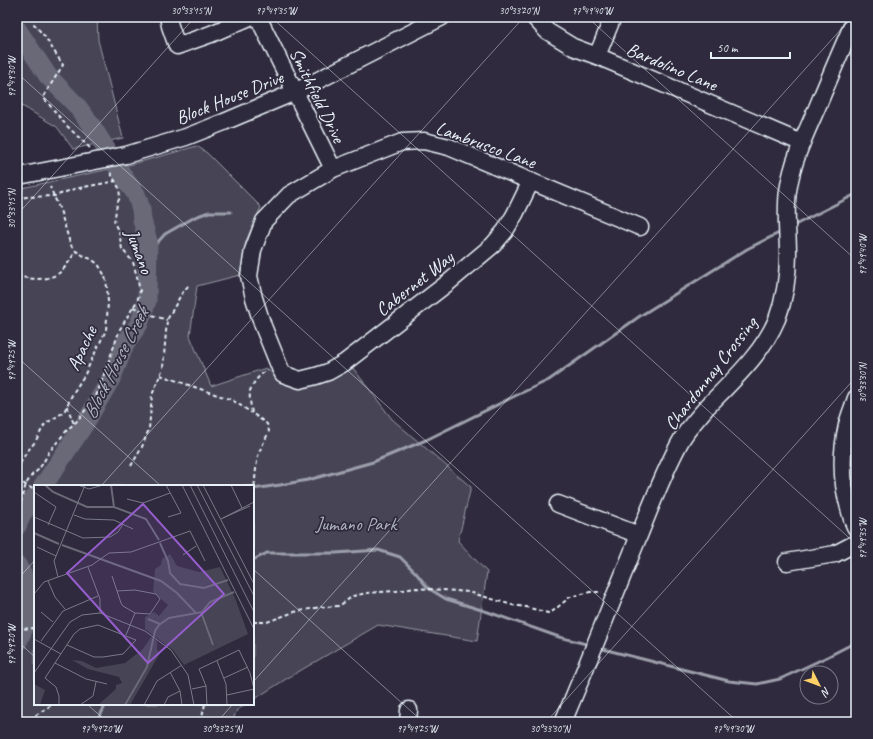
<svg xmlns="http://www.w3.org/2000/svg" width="873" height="739" viewBox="0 0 873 739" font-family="Caveat,sans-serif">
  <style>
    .green { fill: #464455; stroke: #979aa6 }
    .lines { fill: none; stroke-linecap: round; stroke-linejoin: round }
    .stream { stroke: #9c9fab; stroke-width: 3 }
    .river { stroke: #696978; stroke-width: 19 }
    .minor-casing { stroke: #e8f1f8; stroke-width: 19 }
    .path { stroke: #e8f1f8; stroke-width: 2; stroke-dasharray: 4 3; stroke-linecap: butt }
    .minor { stroke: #2f2a3d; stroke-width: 16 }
    .minor-bridge-casing { stroke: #e8f1f8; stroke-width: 19; stroke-linecap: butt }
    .minor-bridge { stroke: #2f2a3d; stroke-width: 16 }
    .ticks { fill: none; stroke: #e8f1f8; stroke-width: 1; stroke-opacity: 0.45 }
    .labels { text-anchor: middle; stroke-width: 3.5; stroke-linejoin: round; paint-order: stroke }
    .street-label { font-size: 19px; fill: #e8f1f8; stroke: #2f2a3d }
    .park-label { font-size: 19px; fill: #afb4bf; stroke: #2f2a3d }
    .water-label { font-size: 20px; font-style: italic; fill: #afb4be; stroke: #2f2a3d }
    .inset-river { fill: none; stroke: #696978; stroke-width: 2 }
    .inset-road { fill: none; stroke: #797a88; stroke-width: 1 }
    .view { fill: #965dcd; fill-opacity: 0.15; stroke: #965dcd; stroke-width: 2 }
    .inset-edge { fill: none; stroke: #e8f1f8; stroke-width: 2 }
    .neatline { fill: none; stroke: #e8f1f8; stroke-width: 1.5 }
    .ticks-label { font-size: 10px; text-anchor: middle; fill: #e8f1f8 }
  </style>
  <rect width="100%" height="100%" fill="#2f2a3d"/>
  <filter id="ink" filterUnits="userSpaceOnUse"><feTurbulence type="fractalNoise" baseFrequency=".025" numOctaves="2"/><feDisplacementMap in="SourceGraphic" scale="8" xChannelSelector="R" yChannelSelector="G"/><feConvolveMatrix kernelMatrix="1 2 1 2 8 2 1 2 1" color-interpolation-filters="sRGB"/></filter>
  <g filter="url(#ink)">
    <path class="green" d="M17,17H97L98,40L123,138L73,149L57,127L22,106L17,114Z
      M197,146L207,153L261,207L246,241L240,275L197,286L190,336L211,386L266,368L284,384L316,385L353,368L392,419L471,487L458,541L487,572L477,641L378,625L286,679L253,700V486H35V704H247L237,710L232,722H17V189L133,164Z"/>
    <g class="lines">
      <path class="stream" d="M791,227L856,194
        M148,253L165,234L195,217L209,212H231
        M253,489L280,485L308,480L373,462L426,440L517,395L549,380L640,316L747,249L783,231
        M253,560L267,553H336L378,550L400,557L416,573L428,588L446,599L488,612L559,637L590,645
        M599,648L729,681L757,684L780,679L827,657L856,642
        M97,722L106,704"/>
      <path class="river" d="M17,29L48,76L77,106L91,125L125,179L136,194L141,209L142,220L148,241L147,301L139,324L126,342L112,377L84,425L43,486
        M17,526L22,514L35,497
        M17,565L24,577L27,598L26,623L17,644"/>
      <defs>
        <path id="minor" d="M168,17L170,26L177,46L211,34L250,17
          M258,17L333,169
          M534,17L547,31L573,47L597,56L802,143
          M597,56L613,17
          M126,155L186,137L224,122L295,92L442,17
          M531,181L515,214L505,231L493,245L449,282L344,363L328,372L316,376L300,380L283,374L280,368L263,326L254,298L249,276L253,250L264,221L289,195L333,169L402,142L424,141L449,147L640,227
          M856,398C853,407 849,416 847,425C841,452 841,481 849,508C851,515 852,522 856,528
          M558,504L639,535
          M787,562L835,554L856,543
          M408,722L409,710
          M563,722C589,661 613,599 638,538C651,506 663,474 679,444C686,430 697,419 707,407C732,381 763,353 777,319C785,298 788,276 788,254C788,233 785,212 788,191C792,163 804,137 816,110C829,79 842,48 856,17"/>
      </defs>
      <use href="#minor" class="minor-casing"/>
      <path class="path" d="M31,17L34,24L45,37L63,65L43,97L66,125L91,149
        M17,199L26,197L55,196L74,189L116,181
        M17,275C28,280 49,281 59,273C65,269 72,257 76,251
        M133,307L149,314L167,320
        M160,375L232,400L252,413
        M67,406L74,424
        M131,466L142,447L149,429L152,395L163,368L167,320L182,293L189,285
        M17,469L26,453L35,442L45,424L64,412L72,395L85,374L106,330L107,318L108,302L107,287L105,276L98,264L91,259L84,256L76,251L72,247L70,243L60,210L50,187
        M17,480L33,489
        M253,500C255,485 255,471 258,456C260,448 266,439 269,431L267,424L252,413C251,407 249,397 250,391C253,382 260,374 268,370
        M17,509L21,502L26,484L32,475L38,470L43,463L49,452L68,429L77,421L96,396L101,383L120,329L137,301L140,292L138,281L133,262L122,249L119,232L114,223L117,204L120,197L119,188L110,172
        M253,622H267L294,612L321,607L339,606L353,596L367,593L396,591L416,588L469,592L512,605L526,607L548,613L553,611L570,597L590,592H602
        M17,623L20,601
        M17,629L35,628
        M33,722L36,715L53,704
        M201,722L205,704"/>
      <use href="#minor" class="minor"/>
      <defs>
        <path id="minor-bridge" d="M19,176L126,155"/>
      </defs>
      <use href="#minor-bridge" class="minor-bridge-casing"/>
      <use href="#minor-bridge" class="minor-bridge"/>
    </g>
  </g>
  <path class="ticks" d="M271,17L856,544M587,17L856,260M17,73L738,722M17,215L195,17M17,357L161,486M101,486L524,17M253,569L423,722M17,580L35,560M17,641L35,657M253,682L852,17M87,704L107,722M217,722L233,704M546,722L856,377"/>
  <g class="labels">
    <g class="street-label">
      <text transform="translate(672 66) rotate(23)" y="7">Bardolino Lane</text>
      <text transform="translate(318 95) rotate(64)" y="7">Smithfield Drive</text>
      <text transform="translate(229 97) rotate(-22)" y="7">Block House Drive</text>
      <text transform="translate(486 144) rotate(20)" y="7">Lambrusco Lane</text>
      <text transform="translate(140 251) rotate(69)" y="7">Jumano</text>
      <text transform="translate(414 283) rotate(-38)" y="7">Cabernet Way</text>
      <text transform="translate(81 348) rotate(-65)" y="7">Apache</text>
      <text transform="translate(710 373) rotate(-52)" y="7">Chardonnay Crossing</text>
    </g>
    <g class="park-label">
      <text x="356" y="530">Jumano Park</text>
    </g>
    <g class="water-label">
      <text transform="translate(115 363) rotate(-63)" y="7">Block House Creek</text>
    </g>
  </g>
  <g transform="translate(34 485)">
    <rect width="220" height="220" fill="#2f2a3d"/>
    <path d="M136,69L143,81L158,85L165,87L186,82L201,113L214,149L150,180L139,165L111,144V132L120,127L125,131L134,120L119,107L121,84L127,80L128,74ZM117,152L123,156V165L126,168L96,220H64L82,204V200L88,198L85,192L54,184L38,175L48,176L62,183L91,178L109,164ZM0,199L11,205L6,220H0Z" fill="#464455"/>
    <path class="inset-river" d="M11,0L19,7L53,22H80L112,34L125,55M77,0L80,22M0,48L25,59M126,58L134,76L136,88L146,99L170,103L194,95M28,60L127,96L143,108L162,128M167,127L179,160M114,134L126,139M91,220L113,182L121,146L125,140L135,133L168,127L176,117L200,107"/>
    <path class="inset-road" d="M44,0L55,4L69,0M132,0L147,28L134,32M148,0L220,144M156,0L220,127M163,0L220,111M169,0L220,99M197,0L208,23M0,7L22,22L14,40M93,14L109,18L136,8M40,30L51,34L80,35L99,44M0,32L49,53L76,52L84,47L89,39M189,33L216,21M187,34L220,17M3,62L22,71M149,70L162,61M54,82L66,114V128M78,91L87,118L89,121L101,128L116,129L126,114L122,109L101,105L83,106M24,92L20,76L51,0M14,96L21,112L31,124M0,109L10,97L58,80L75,68L97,67L156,46L171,76M7,127L19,137M92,150L101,128M0,154L27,169M7,156L29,126L64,111M183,176L192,199L193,220M21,178L52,194L73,199M136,187L146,206L148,220M0,188L36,137L48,130L66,128L111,146L137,165L154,190L160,220M190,193L214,182M158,204L172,201M25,220V211L22,202L11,193L40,149L46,144L64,140L102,155L89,169L69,172H60L33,160M46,220L59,211L62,197M110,220L123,196L148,180M130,220L134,212L146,206M173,220L172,201L165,184L205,165L216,188L220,204L193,210"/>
    <path class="view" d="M109,19L190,109L114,178L33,88Z"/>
    <rect width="220" height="220" class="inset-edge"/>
  </g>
  <rect width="873" height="739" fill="none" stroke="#2f2a3d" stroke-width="44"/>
  <g transform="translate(819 685) rotate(132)"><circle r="19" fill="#2f2a3d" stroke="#797a88"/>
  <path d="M0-3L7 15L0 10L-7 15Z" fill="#ffd166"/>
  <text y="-6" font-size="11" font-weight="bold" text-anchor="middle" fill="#e8f1f8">N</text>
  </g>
  <path d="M711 52v6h79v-6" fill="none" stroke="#e8f1f8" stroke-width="2"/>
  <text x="717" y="52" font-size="12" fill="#e8f1f8" stroke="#2f2a3d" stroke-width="3" paint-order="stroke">50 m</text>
  <rect x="22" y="22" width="829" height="695" class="neatline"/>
  <g class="ticks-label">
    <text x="191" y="14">30°33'15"N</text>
    <text x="276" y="14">97°49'35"W</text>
    <text x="519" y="14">30°33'20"N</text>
    <text x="592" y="14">97°49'40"W</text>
    <text transform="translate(11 77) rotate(-90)" y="4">97°49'30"W</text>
    <text transform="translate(11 209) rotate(-90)" y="4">30°33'15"N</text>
    <text transform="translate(862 255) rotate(-90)" y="4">97°49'40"W</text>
    <text transform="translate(11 361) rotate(-90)" y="4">97°49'25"W</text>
    <text transform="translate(862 383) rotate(-90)" y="4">30°33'30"N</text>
    <text transform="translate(862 539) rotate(-90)" y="4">97°49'35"W</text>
    <text transform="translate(11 645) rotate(-90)" y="4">97°49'20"W</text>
    <text x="101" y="732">97°49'20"W</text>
    <text x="222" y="732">30°33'25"N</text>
    <text x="417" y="732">97°49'25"W</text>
    <text x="550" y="732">30°33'30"N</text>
    <text x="733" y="732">97°49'30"W</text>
  </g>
</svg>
